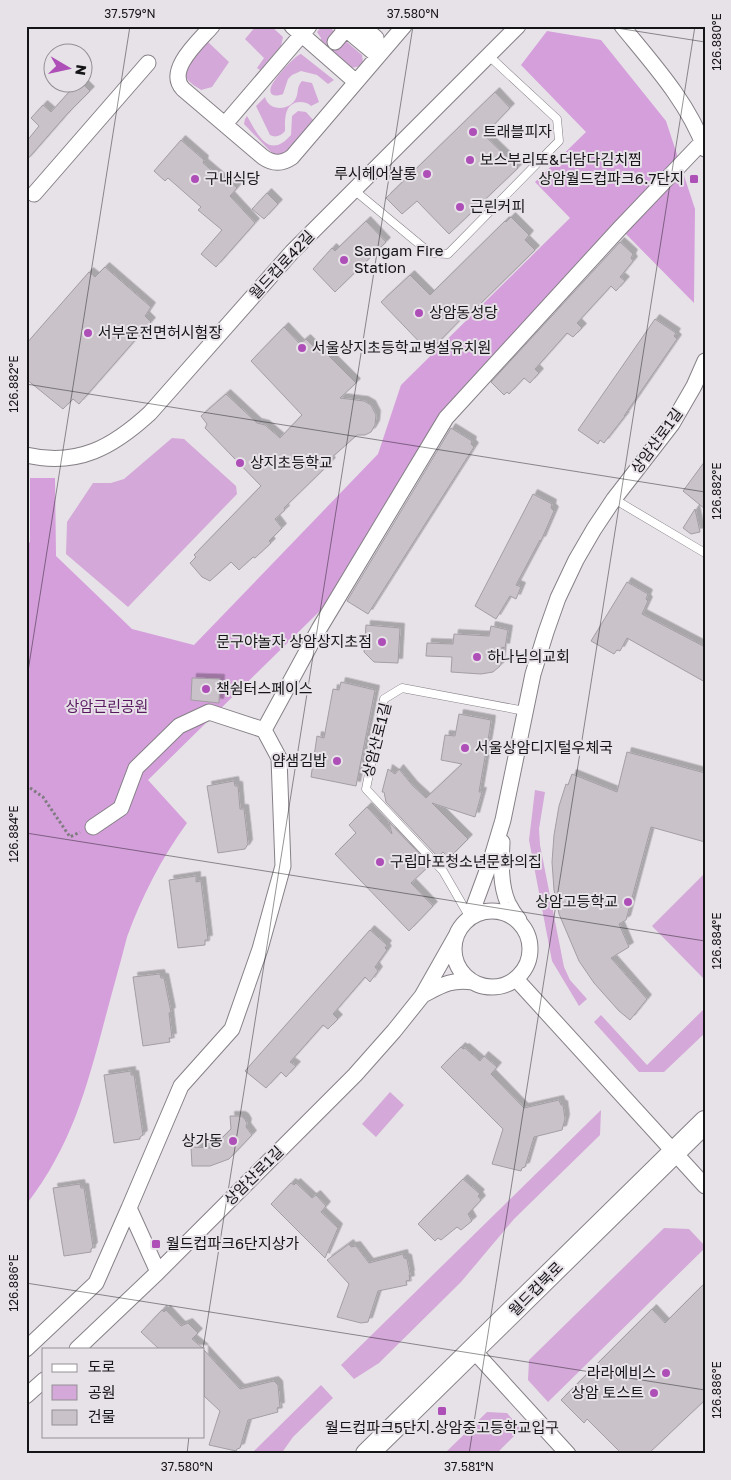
<svg xmlns="http://www.w3.org/2000/svg" width="731" height="1480" viewBox="0 0 731 1480" font-family="'Golos Text','Noto Sans KR',sans-serif">
  <style>
    .green { fill: #d4a8d8 }
    .forest { fill: #d59fdb }
    .building { fill: #c9c3c9; stroke: #a39ea3; filter: url(#shadow) }
    .lines { fill: none; stroke-linecap: round; stroke-linejoin: round }
    .lane-casing { stroke: #868187; stroke-width: 9 }
    .street-casing { stroke: #868187; stroke-width: 17 }
    .secondary-casing { stroke: #868187; stroke-width: 24 }
    .path { stroke: #7f7c80; stroke-width: 3; stroke-dasharray: 2.5 2.5; stroke-linecap: butt }
    .lane { stroke: #fff; stroke-width: 8 }
    .street { stroke: #fff; stroke-width: 15 }
    .secondary { stroke: #fff; stroke-width: 22 }
    .ticks { fill: none; stroke: #151416; stroke-width: 1; stroke-opacity: 0.45 }
    .poi-dot { fill: #ae4fb8; stroke: #e7e2e8; stroke-width: 2 }
    .labels { text-anchor: middle; stroke-width: 4; stroke-linejoin: round; paint-order: stroke }
    .poi-label { font-size: 15px; fill: #151416; stroke: #e7e2e8; text-anchor: start }
    .street-label { font-size: 15px; fill: #151416; stroke: #e7e2e8 }
    .park-label { font-size: 15px; fill: #581860; stroke: #e7e2e8 }
    .neatline { fill: none; stroke: #151416; stroke-width: 2 }
    .ticks-label { font-size: 12px; text-anchor: middle; fill: #151416 }
  </style>
  <defs>
    <filter id="shadow"><feDropShadow dx="4.5" dy="-4.5" stdDeviation="0" flood-color="#0004"/></filter>
  </defs>
  <rect width="100%" height="100%" fill="#e7e2e8"/>
  <path class="green" d="M256,26H271L283,37L281,46L260,70L257,68L264,58L245,39Z
    M322,26H328L362,55L363,63L361,66L351,68L320,42L321,38L317,32Z
    M208,42L229,62L212,87L201,90C197,87 191,84 188,80C178,69 200,50 208,42Z
    M301,54L334,80L328,84L317,75L301,71L292,75L288,79L283,94C276,97 268,96 271,87C274,79 294,56 301,54Z
    M302,81L312,83L319,102L311,106C308,103 305,102 300,102C284,103 285,119 285,131C281,136 275,138 270,135L256,106L265,97C268,110 287,112 295,100C299,94 296,87 302,81Z
    M298,111L306,112L314,121L285,154L278,155L273,154L244,124L245,119L247,116C258,135 269,160 291,135L292,116Z
    M172,438L184,439L236,486L237,494L128,607L66,554L67,522L93,483H111L124,479Z
    M535,790L545,792L539,829L540,845L564,967L570,980L587,999L579,1006L552,961L529,840Z
    M705,873V980L652,926Z
    M705,1008V1033L664,1072H639L594,1022L601,1015L647,1065Z
    M390,1092L404,1105L376,1137L362,1124Z
    M601,1110L600,1135L514,1219L461,1282L379,1363L354,1379L341,1365Z
    M664,1228L689,1229L705,1246V1248L548,1402L528,1380L529,1360Z
    M321,1385L333,1398L293,1437L281,1454H251Z
    M487,1412L507,1413L521,1429L496,1454H444Z"/>
  <path class="forest" d="M547,31L601,40L666,121L695,209L694,303L620,228L571,275L385,506L329,602L148,780L187,823C161,859 142,896 127,937C120,965 112,992 105,1019C86,1090 72,1145 26,1205V545L30,542V478H55L56,556L132,629L194,645L378,454L401,385L570,218L535,182L586,132L521,65Z"/>
  <path class="building" d="M78,82H81L90,91L68,113L26,161V142L39,126L31,118L43,105L51,112Z
    M495,92L510,108L484,135L518,168L449,234L417,201L402,214L386,198Z
    M181,140L204,160L203,163L223,180L225,177L237,188L230,196L255,223L216,267L201,254L222,230L198,210L201,207L168,178L165,181L154,171Z
    M267,193L278,204L264,219L252,209Z
    M511,217L529,235L525,240L535,250L470,314L468,312L429,352L381,302L410,275L430,295L505,221L506,222Z
    M366,221L386,242L335,292L313,269L332,248L335,251Z
    M620,242L633,254L631,258L633,261L620,277L625,281L616,291L611,286L577,323L582,328L573,337L567,333L535,369L539,373L530,383L524,378L509,394L507,392L504,395L491,382Z
    M105,267L151,307L145,316L151,322L79,404L73,399L63,409L26,379V344L89,272L95,277Z
    M655,319L676,333L674,336L677,339L624,416H625L604,443L600,440L598,444L578,430Z
    M284,327L300,344L306,339L321,354L324,351L356,383L340,398L364,401L371,405L376,415L375,425L371,432L365,435H357L329,460L331,462L284,508L285,510L275,519L282,528L269,541L271,543L255,558L253,557L239,570L231,562L210,581L202,577L190,563L196,557L194,555L261,486L205,428L207,424L201,416L226,394L257,423L265,425L280,438L302,415L251,361Z
    M451,428L472,441L471,444L474,447L368,614L347,601Z
    M705,461V509L683,491Z
    M533,494L552,504L551,508L554,511L541,541L540,540L516,585L521,587L516,599L510,596L496,619L475,606Z
    M695,509L700,532L691,534L683,528Z
    M627,582L648,594L646,599L648,601L642,614L705,647V682L627,638L620,651L617,650L614,654L591,641Z
    M366,625L400,628L398,663L374,662L364,652Z
    M491,626L508,630L505,648L502,647L500,666L493,672L481,674L451,672L452,657L426,656L427,643L453,644L454,634L489,636Z
    M192,678L220,679L219,703L191,700Z
    M341,682L375,690L356,786L311,777L317,736L324,738L333,689L339,690Z
    M459,714L491,720L490,728L479,792H482L475,817L432,803L468,839L449,858L443,852L438,857L386,802L384,792H382L388,769L395,774L399,769L413,786L426,798L462,764L441,760L445,735L455,736Z
    M627,752L705,773V842L651,827L626,920L619,924L629,947L611,958L647,999L630,1020L619,1011L594,983L579,961L559,914L554,890L552,862L554,835L559,806L566,784L568,785L572,774L617,792Z
    M234,781L235,786H238L240,809H244L248,844L245,849L218,853L207,786Z
    M367,807L392,834L389,822L430,865L411,883L433,906L409,931L335,854L356,833L349,825Z
    M196,876V882L201,881L208,940H205V945L178,948L169,880Z
    M370,930L387,945L385,948L387,950L375,967L378,971L370,982L365,977L333,1014L338,1019L328,1029L323,1025L290,1062L296,1066L286,1077L281,1072L266,1088L245,1071Z
    M160,974L161,978H164L171,1012L169,1013L172,1038H169L170,1042L143,1046L133,977Z
    M461,1047L463,1049L465,1048L480,1061L484,1056L497,1067L491,1074L524,1108L559,1100L561,1105H563L565,1119L562,1130L534,1137L525,1167L522,1168L521,1171L492,1164L503,1129L441,1067Z
    M131,1071V1075H134L143,1135L140,1137V1139L114,1143L104,1075Z
    M230,1116H241L244,1118L247,1123L246,1127L252,1135L229,1159L210,1166H192L191,1147L212,1148L231,1129Z
    M463,1179L480,1194L478,1196L481,1200L468,1214L472,1221L461,1230L457,1227L441,1240L438,1238L435,1241L418,1224Z
    M291,1183L294,1185L296,1183L312,1198L316,1195L326,1206L321,1212L338,1228L325,1258L271,1204Z
    M80,1184L81,1188H84L93,1247L91,1249V1252L64,1256L53,1188Z
    M349,1244L351,1247L356,1246L369,1263L403,1254L404,1258L407,1259L410,1275H409L410,1280L406,1281L407,1285L378,1291L368,1322L361,1323L337,1317L349,1284L327,1260Z
    M705,1283V1400L648,1454H622L587,1419L584,1423L561,1400L652,1309L665,1323Z
    M162,1310L164,1312L166,1310L181,1326L188,1323L198,1333L192,1339L204,1349H159L141,1332Z
    M204,1350L240,1389L274,1381L278,1385L280,1407L277,1408L278,1412L248,1420L240,1448L237,1449L236,1451L209,1445L220,1411L204,1396Z"/>
  <g class="lines">
    <defs>
      <path id="lane" d="M354,190L430,253L448,254L559,141L557,119L489,56
        M614,499L705,553
        M469,916L443,871L366,789L384,699L402,688L525,711"/>
      <path id="street" d="M212,26C200,40 165,70 183,89L263,157C273,164 282,164 292,157L404,26
        M292,26L356,82
        M342,26L378,56
        M362,26L376,38
        M622,26C653,64 688,102 705,149
        M335,42L346,29
        M225,124L309,26
        M34,194L148,63
        M26,455C78,467 113,447 150,413L292,252L518,26
        M264,730L319,629L446,418L620,228L705,139
        M93,827L121,808L136,768L179,726L209,712L264,730L279,758L283,866L260,949L232,1029L181,1086L129,1208L158,1272
        M502,842C501,861 500,885 508,903C511,909 515,915 519,920
        M454 949a38 38 0 1 1 76 0a38 38 0 1 1-76 0Z
        M470,917L491,860L503,820L533,674L546,632L558,598L576,560L594,529L614,499L672,424L694,386L705,361
        M516,979L705,1186
        M423,995C442,985 451,979 473,982
        M26,1349L96,1283L129,1208
        M77,1349L158,1272L355,1075L394,1031L422,996L456,936
        M474,1351L568,1454
        M26,1396L44,1380"/>
      <path id="secondary" d="M367,1454L705,1122"/>
    </defs>
    <use href="#lane" class="lane-casing"/>
    <use href="#street" class="street-casing"/>
    <use href="#secondary" class="secondary-casing"/>
    <path class="path" d="M26,785L43,797L70,837L80,832"/>
    <use href="#lane" class="lane"/>
    <use href="#street" class="street"/>
    <use href="#secondary" class="secondary"/>
  </g>
  <path class="ticks" d="M604,26L705,42M26,384L705,492M26,684L130,26M26,833L705,941M26,1283L705,1390M203,1349L413,26M187,1454L189,1436M469,1454L695,26"/>
  <g class="poi-dot">
    <circle cx="473" cy="132" r="5"/>
    <circle cx="470" cy="160" r="5"/>
    <circle cx="427" cy="174" r="5"/>
    <circle cx="195" cy="179" r="5"/>
    <rect x="689" y="174" width="10" height="10" rx="2.5"/>
    <circle cx="460" cy="207" r="5"/>
    <circle cx="344" cy="260" r="5"/>
    <circle cx="419" cy="313" r="5"/>
    <circle cx="88" cy="333" r="5"/>
    <circle cx="302" cy="348" r="5"/>
    <circle cx="240" cy="463" r="5"/>
    <circle cx="382" cy="642" r="5"/>
    <circle cx="477" cy="657" r="5"/>
    <circle cx="206" cy="689" r="5"/>
    <circle cx="465" cy="748" r="5"/>
    <circle cx="337" cy="761" r="5"/>
    <circle cx="380" cy="862" r="5"/>
    <circle cx="628" cy="902" r="5"/>
    <circle cx="233" cy="1141" r="5"/>
    <rect x="151" y="1239" width="10" height="10" rx="2.5"/>
    <circle cx="666" cy="1373" r="5"/>
    <circle cx="654" cy="1393" r="5"/>
    <rect x="437" y="1406" width="10" height="10" rx="2.5"/>
  </g>
  <g class="labels">
    <g class="poi-label">
      <text x="483" y="137">트래블피자</text>
      <text x="480" y="165">보스부리또&amp;더담다김치찜</text>
      <text x="417" y="179" text-anchor="end">루시헤어살롱</text>
      <text x="205" y="184">구내식당</text>
      <text x="684" y="184" text-anchor="end">상암월드컵파크6.7단지</text>
      <text x="470" y="212">근린커피</text>
      <text x="354" y="256">Sangam Fire<tspan x="354" dy="17">Station</tspan></text>
      <text x="429" y="318">상암동성당</text>
      <text x="98" y="338">서부운전면허시험장</text>
      <text x="312" y="353">서울상지초등학교병설유치원</text>
      <text x="250" y="468">상지초등학교</text>
      <text x="372" y="647" text-anchor="end">문구야놀자 상암상지초점</text>
      <text x="487" y="662">하나님의교회</text>
      <text x="216" y="694">책쉼터스페이스</text>
      <text x="475" y="753">서울상암디지털우체국</text>
      <text x="327" y="766" text-anchor="end">얌샘김밥</text>
      <text x="390" y="867">구립마포청소년문화의집</text>
      <text x="618" y="907" text-anchor="end">상암고등학교</text>
      <text x="223" y="1146" text-anchor="end">상가동</text>
      <text x="166" y="1249">월드컵파크6단지상가</text>
      <text x="656" y="1378" text-anchor="end">라라에비스</text>
      <text x="644" y="1398" text-anchor="end">상암 토스트</text>
      <text x="442" y="1433" text-anchor="middle">월드컵파크5단지.상암중고등학교입구</text>
    </g>
    <g class="street-label">
      <text transform="translate(282 265) rotate(-47)" y="5">월드컵로42길</text>
      <text transform="translate(657 441) rotate(-54)" y="5">상암산로1길</text>
      <text transform="translate(377 740) rotate(-76)" y="5">상암산로1길</text>
      <text transform="translate(254 1176) rotate(-45)" y="5">상암산로1길</text>
      <text transform="translate(536 1289) rotate(-45)" y="5">월드컵북로</text>
    </g>
    <g class="park-label">
      <text x="107" y="712">상암근린공원</text>
    </g>
  </g>
  <rect width="731" height="1480" fill="none" stroke="#e7e2e8" stroke-width="55"/>
  <rect x="42" y="1348" width="162" height="90" fill="#e7e2e8" stroke="#939094"/>
  <rect x="52" y="1364" width="25" height="8" fill="#ffffff" stroke="#939094"/>
  <text x="88" y="1372" font-size="15" fill="#151416">도로</text>
  <rect x="52" y="1385" width="25" height="15" fill="#d4a8d8" stroke="#939094"/>
  <text x="88" y="1398" font-size="15" fill="#151416">공원</text>
  <rect x="52" y="1410" width="25" height="15" fill="#c9c3c9" stroke="#939094"/>
  <text x="88" y="1422" font-size="15" fill="#151416">건물</text>
  <g transform="translate(68 68) rotate(99)"><circle r="24" fill="#e7e2e8" stroke="#939094"/>
  <path d="M0-4L9 19L0 12L-9 19Z" fill="#ae4fb8"/>
  <text y="-8" font-size="14" font-weight="bold" text-anchor="middle" fill="#151416">N</text>
  </g>
  <rect x="28" y="28" width="676" height="1424" class="neatline"/>
  <g class="ticks-label">
    <text x="130" y="18">37.579°N</text>
    <text x="413" y="18">37.580°N</text>
    <text transform="translate(717 42) rotate(-90)" y="4">126.880°E</text>
    <text transform="translate(14 384) rotate(-90)" y="4">126.882°E</text>
    <text transform="translate(717 491) rotate(-90)" y="4">126.882°E</text>
    <text transform="translate(14 834) rotate(-90)" y="4">126.884°E</text>
    <text transform="translate(717 941) rotate(-90)" y="4">126.884°E</text>
    <text transform="translate(14 1283) rotate(-90)" y="4">126.886°E</text>
    <text transform="translate(717 1390) rotate(-90)" y="4">126.886°E</text>
    <text x="187" y="1471">37.580°N</text>
    <text x="469" y="1471">37.581°N</text>
  </g>
</svg>
